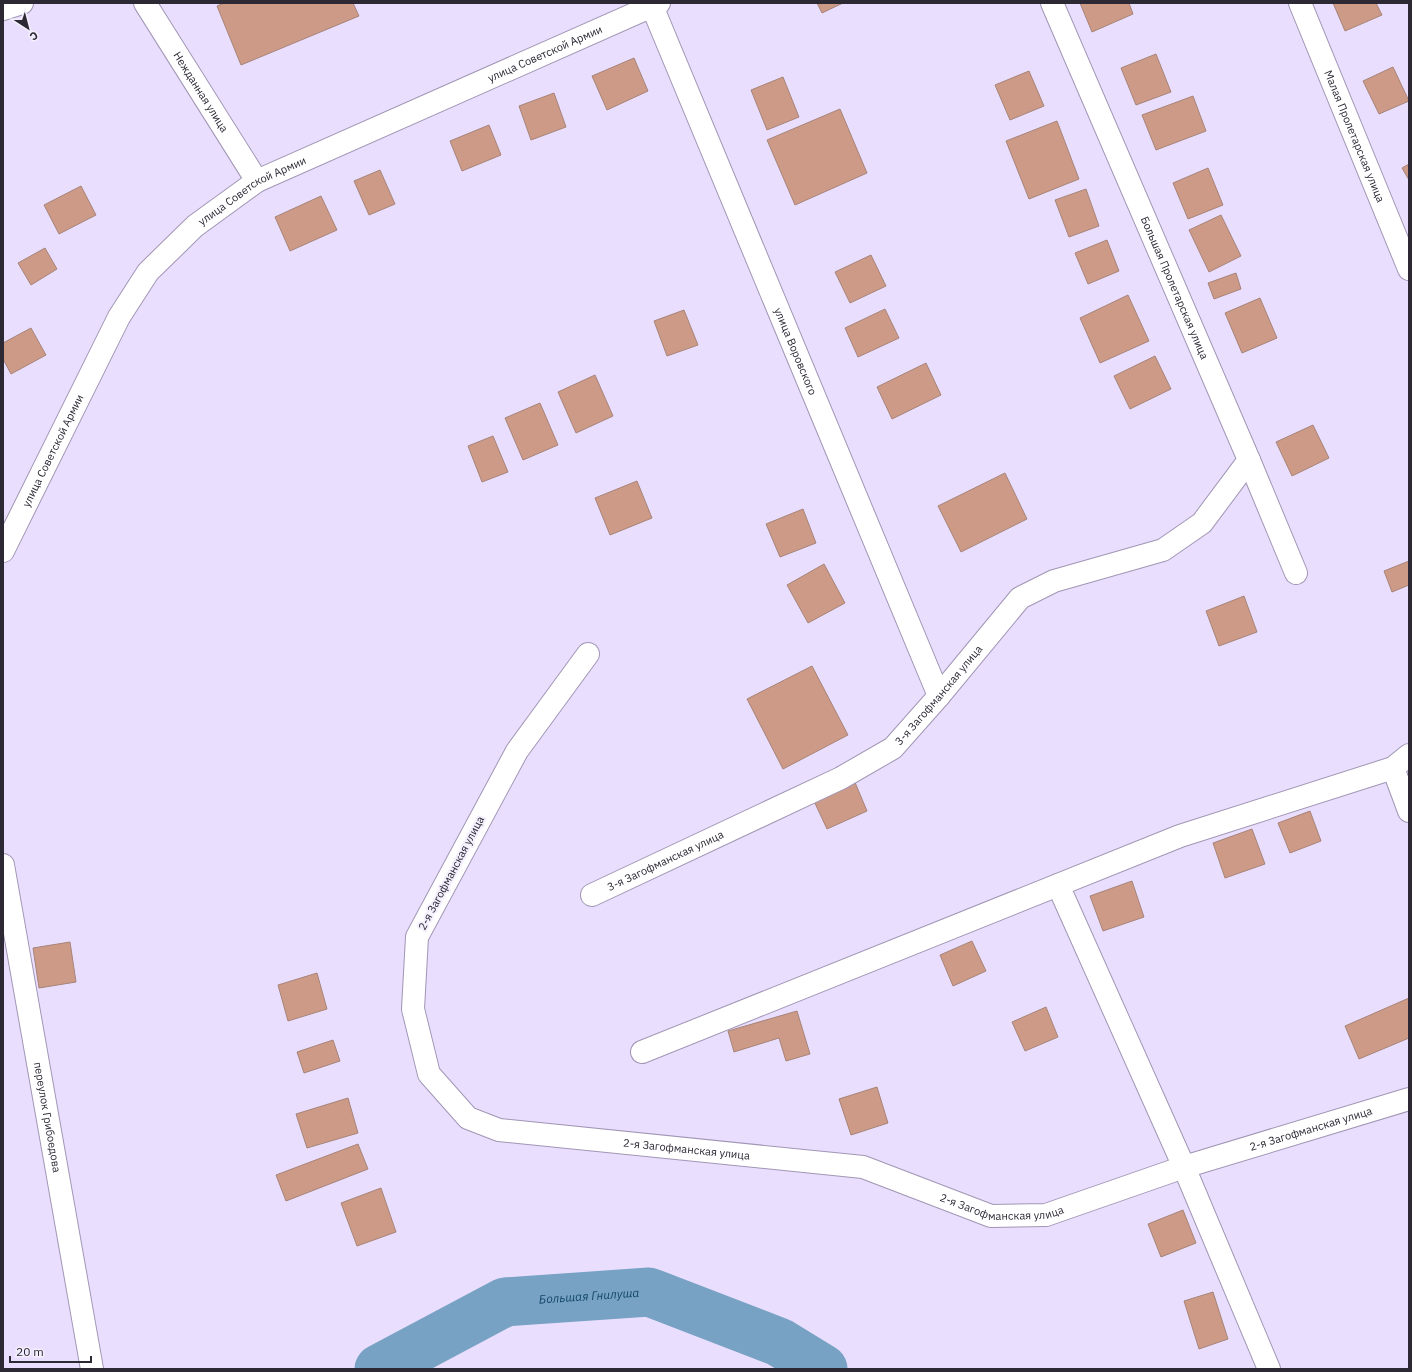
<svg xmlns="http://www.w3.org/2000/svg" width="1412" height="1372" viewBox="0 0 1412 1372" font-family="'IBM Plex Sans',sans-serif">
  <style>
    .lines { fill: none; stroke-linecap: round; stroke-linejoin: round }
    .river { stroke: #77a2c3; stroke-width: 49 }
    .building { fill: #cd9a87; stroke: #a68478 }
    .minor-casing { stroke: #a196b4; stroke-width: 24 }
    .major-casing { stroke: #a196b4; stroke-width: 24 }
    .minor { stroke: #fff; stroke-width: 22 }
    .major { stroke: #fff; stroke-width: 22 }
    .labels { text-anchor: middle; stroke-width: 4; stroke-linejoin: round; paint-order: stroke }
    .street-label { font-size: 11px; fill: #2c2834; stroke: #f4effd }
    .water-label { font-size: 12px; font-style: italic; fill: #124668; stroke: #f4effd }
  </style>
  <rect width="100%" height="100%" fill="#eadeff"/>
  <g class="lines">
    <path class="river" id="s1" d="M379,1369L505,1302L649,1292L779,1342L823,1369"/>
  </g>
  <path class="building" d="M224,3H353L359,16L241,65L217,6Z
    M817,3H843L822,13Z
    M1080,3H1129L1133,14L1092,32Z
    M1333,3H1376L1382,15L1345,31Z
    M1156,54L1171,92L1136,105L1121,68Z
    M634,58L648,91L607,110L592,76Z
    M1393,67L1409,101L1379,114L1363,81Z
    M1029,71L1044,106L1010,120L995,85Z
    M783,77L799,117L767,130L751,90Z
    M554,93L566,127L531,140L519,106Z
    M1193,96L1206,131L1156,150L1142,115Z
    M840,109L867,173L795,205L767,140Z
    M1057,121L1079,179L1029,199L1006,141Z
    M489,125L501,155L462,171L450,141Z
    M1409,164V180L1402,168Z
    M1208,168L1223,205L1188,219L1173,183Z
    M380,170L395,204L369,215L354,181Z
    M81,186L96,215L59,234L44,205Z
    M1086,189L1099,226L1069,237L1055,200Z
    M321,196L337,230L290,251L275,217Z
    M1221,215L1241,256L1209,272L1189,230Z
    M1107,240L1119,271L1088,284L1075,253Z
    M45,248L57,269L31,285L18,263Z
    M871,255L886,286L850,303L835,272Z
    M1236,273L1241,289L1214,299L1208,283Z
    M1128,295L1149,341L1100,363L1080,318Z
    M1260,298L1277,338L1242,353L1225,313Z
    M885,309L899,338L858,357L845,328Z
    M684,310L698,345L667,356L654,321Z
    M31,328L46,355L11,374L3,359V343Z
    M1155,356L1171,389L1130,409L1114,376Z
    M926,363L941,395L892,419L877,387Z
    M595,375L613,416L576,433L558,392Z
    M540,403L558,445L523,460L505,418Z
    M1313,425L1329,458L1292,476L1276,442Z
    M493,436L508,472L482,482L468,446Z
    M1005,473L1027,519L961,552L938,506Z
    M637,481L652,518L610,535L595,498Z
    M803,509L816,543L780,557L766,524Z
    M1409,561V585L1392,592L1384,571Z
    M824,564L845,603L808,623L787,585Z
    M1244,596L1257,632L1219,646L1206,611Z
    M812,666L848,735L783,769L747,699Z
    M854,780L867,811L827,829L813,799Z
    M1310,811L1321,841L1290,853L1278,823Z
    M1252,829L1265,864L1225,878L1213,843Z
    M1132,881L1144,917L1103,931L1090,896Z
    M972,941L986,971L953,986L940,955Z
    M70,942L76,982L39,988L33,948Z
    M317,973L327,1009L288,1021L278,985Z
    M1409,998V1038L1359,1059L1345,1026Z
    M1046,1007L1058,1037L1025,1051L1012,1022Z
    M797,1011L810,1054L786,1061L779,1038L734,1052L728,1031Z
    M333,1040L340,1061L304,1073L297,1052Z
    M877,1087L888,1123L851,1135L839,1099Z
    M348,1098L358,1133L307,1148L296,1114Z
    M358,1144L368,1169L286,1201L276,1175Z
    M381,1188L396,1232L357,1246L341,1203Z
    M1183,1210L1196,1243L1161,1257L1148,1224Z
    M1213,1292L1228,1339L1199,1349L1184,1301Z"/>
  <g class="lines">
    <defs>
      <g id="minor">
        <path id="s2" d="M145,3L257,181"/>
        <path id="s3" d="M1052,3L1249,460L1296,573"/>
        <path id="s4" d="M1300,3L1409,269"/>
        <path id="s5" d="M652,6L939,696"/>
        <path d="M3,9L22,3"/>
        <path id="s6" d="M588,654L517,751L417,937L413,1009L429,1074L468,1118L499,1130L863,1167L991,1216L1046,1215L1184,1167L1409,1099"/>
        <path d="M1393,768L1409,811"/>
        <path id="s7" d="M3,865L92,1369"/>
        <path d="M1058,885L1184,1167L1269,1369"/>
        <path id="s8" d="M592,895L841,778L893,748L939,696L1020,598L1054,581L1163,550L1202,523L1249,460"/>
        <path d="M642,1052L1180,836L1393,768L1409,755"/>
      </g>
      <g id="major">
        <path id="s9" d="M3,551L119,317L148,272L195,226L257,181L659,3"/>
      </g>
    </defs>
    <use href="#minor" class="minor-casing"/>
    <use href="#major" class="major-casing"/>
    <use href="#minor" class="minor"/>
    <use href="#major" class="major"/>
  </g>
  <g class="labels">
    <g class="street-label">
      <text dy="4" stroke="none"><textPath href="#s9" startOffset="772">улица Советской Армии</textPath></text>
      <text dy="4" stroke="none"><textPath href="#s2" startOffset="105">Нежданная улица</textPath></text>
      <text dy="4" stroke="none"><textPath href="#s4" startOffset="144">Малая Пролетарская улица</textPath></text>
      <text dy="4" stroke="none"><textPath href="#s9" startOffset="448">улица Советской Армии</textPath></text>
      <text dy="4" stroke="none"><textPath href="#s3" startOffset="310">Большая Пролетарская улица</textPath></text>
      <text dy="4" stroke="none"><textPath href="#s5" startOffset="374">улица Воровского</textPath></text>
      <text dy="4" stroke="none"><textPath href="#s9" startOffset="112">улица Советской Армии</textPath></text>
      <text dy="4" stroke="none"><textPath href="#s8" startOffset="405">3-я Загофманская улица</textPath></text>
      <text dy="4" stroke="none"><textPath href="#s8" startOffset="81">3-я Загофманская улица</textPath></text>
      <text transform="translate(451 873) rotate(-62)" y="4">2-я Загофманская улица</text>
      <text dy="4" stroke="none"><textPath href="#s7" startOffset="256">переулок Грибоедова</textPath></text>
      <text dy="4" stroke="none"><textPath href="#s6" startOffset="1399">2-я Загофманская улица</textPath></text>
      <text dy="4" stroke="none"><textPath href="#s6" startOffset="751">2-я Загофманская улица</textPath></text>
      <text dy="4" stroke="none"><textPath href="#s6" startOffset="1075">2-я Загофманская улица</textPath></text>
    </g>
    <g class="water-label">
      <text dy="4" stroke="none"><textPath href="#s1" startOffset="227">Большая Гнилуша</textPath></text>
    </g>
  </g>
  <rect width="1412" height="1372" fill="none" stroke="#2c2834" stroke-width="8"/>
  <g transform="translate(28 28) rotate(144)" stroke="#f4effd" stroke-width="3" paint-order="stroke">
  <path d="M0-3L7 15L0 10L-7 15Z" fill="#2c2834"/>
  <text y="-6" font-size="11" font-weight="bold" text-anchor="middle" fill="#2c2834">С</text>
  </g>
  <path d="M10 1356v6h81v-6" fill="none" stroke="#2c2834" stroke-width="2"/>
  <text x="16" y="1356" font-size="12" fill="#2c2834" stroke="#f4effd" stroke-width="3" paint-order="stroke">20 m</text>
</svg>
